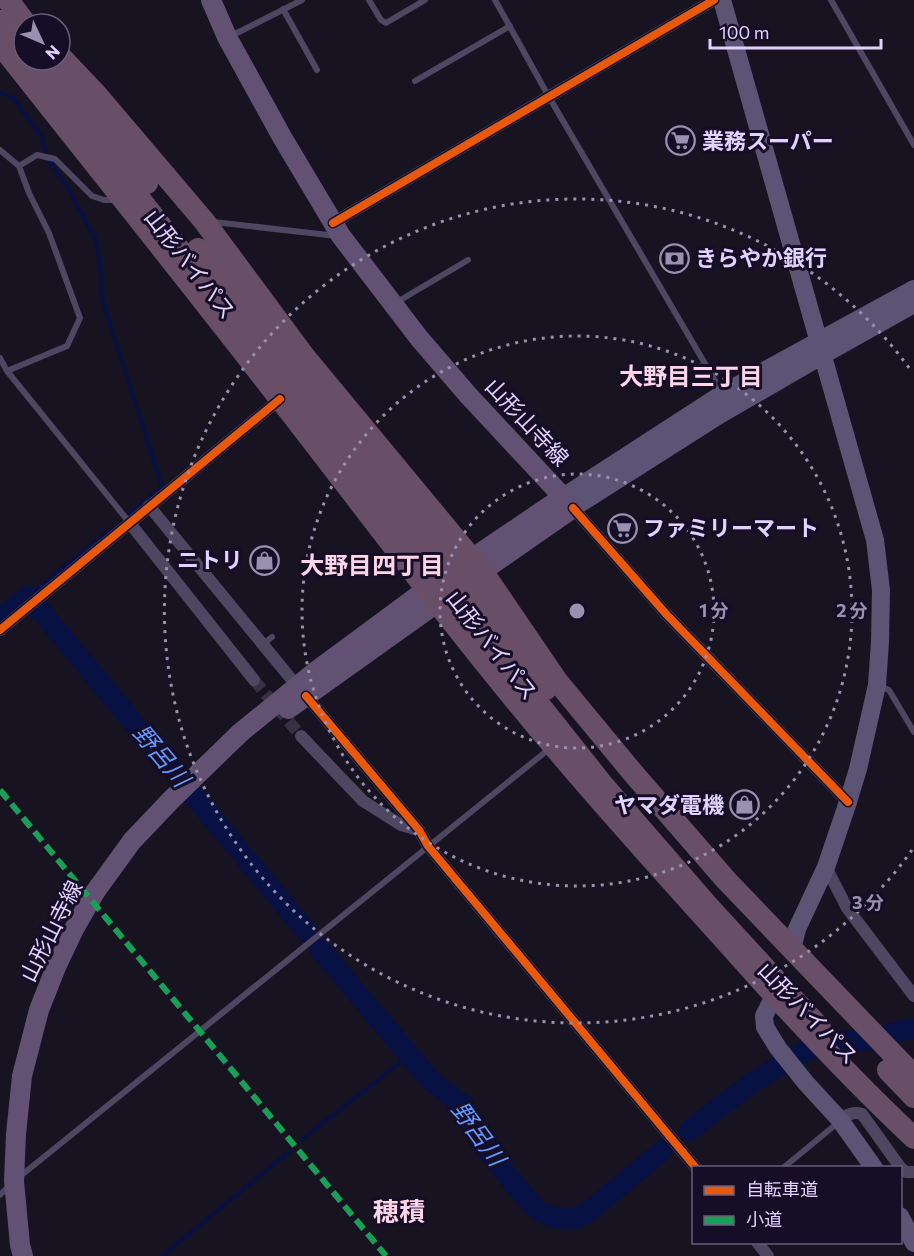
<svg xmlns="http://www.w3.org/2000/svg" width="914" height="1256" viewBox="0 0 914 1256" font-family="Commissioner,'Noto Sans JP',sans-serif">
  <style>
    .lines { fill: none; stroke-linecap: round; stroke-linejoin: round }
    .stream { stroke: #071144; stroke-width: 4 }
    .river { stroke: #071144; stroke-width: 21 }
    .street-tunnel { stroke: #363042; stroke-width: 12; stroke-dasharray: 12 6; stroke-linecap: butt }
    .lane { stroke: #4e4762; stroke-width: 6 }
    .street { stroke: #4e4762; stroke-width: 12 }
    .secondary { stroke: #5c5475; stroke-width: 18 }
    .primary { stroke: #635173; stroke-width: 20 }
    .highway { stroke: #684e67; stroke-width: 22 }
    .highway-bridge { stroke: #684e67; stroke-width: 22 }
    .quiet { stroke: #1a9f57; stroke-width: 6; stroke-dasharray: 12 6; stroke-linecap: butt }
    .cycleway-casing { stroke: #160d27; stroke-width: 11 }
    .cycleway { stroke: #e8590c; stroke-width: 8 }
    .ring { fill: none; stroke: #9a90b1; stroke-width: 3; stroke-dasharray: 3 6 }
    .labels { text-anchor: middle; stroke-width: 6; stroke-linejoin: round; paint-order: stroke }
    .poi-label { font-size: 22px; font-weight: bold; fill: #e0d3ff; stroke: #160d27; text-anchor: start }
    .street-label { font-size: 22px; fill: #e0d3ff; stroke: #160d27 }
    .neighbourhood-label { font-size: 24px; font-weight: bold; fill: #ffd5e8; stroke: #160d27 }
    .water-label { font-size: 24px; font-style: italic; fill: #6199ff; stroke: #160d27 }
    .quarter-label { font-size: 26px; font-weight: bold; fill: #ffd5e8; stroke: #160d27 }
    .centre { fill: #9a90b1; stroke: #160d27; stroke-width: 3 }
    .ring-label { font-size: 18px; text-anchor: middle; font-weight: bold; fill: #9a90b1; stroke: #160d27; stroke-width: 6; stroke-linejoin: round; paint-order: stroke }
  </style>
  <rect width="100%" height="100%" fill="#181321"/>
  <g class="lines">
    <path class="stream" d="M0,92L13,98L42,137L48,160L67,187L96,240L100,265L102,299L162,487L128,515
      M28,596L112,528
      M301,1140L410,1055
      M162,1256L289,1152"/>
    <path class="river" d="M39,609L306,931
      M0,619L28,596
      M319,948L431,1081L464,1106L482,1145L526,1198L539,1211L555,1218L573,1219L588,1212L662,1151
      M885,1036L903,1030L914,1029
      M844,1041L870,1040
      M689,1131C727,1101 765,1070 809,1050"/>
    <path class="street-tunnel" d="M254,680L301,736"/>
    <path class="lane" d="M369,0L381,20L386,23L425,0
      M495,0L549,97L721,391
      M831,0L914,145
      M283,9L317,70
      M231,36L302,0
      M415,81L510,26
      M0,150L19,166L37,155L55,159L92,196L104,200H115
      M213,222L337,236
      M397,302L468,260
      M0,358L7,371L129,522
      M7,371L67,346L80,318L49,233L29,193L19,166
      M263,644L272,637
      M879,686L889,690L914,732
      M783,1168L840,1121
      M18,1178L549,749
      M0,1195L10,1185"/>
    <path class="street" d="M333,223L714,0
      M149,506L297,686
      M573,508L667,615L848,802
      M129,522L254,680
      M0,630L280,399
      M306,696L419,830L428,846L696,1168
      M301,736L363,801L401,825L418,830
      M826,867L847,908L914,996
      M840,1120C847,1115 853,1111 862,1114L900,1167L906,1172H914
      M757,1242L768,1256"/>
    <path class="secondary" d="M722,0L875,540L881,590L880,642L877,685L858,769L848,802L826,867L797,929L792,949
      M563,497L722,394L914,289
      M573,508L721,414L823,355L914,304
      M774,996L764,1016L765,1027L778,1048L806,1083L840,1120L874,1168
      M900,1216L914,1243"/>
    <path class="primary" d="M288,709L438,602L573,508
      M23,1256L20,1245L14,1181L16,1134L22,1076L39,1010L56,967L74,929L95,892L132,841L171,800L240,733L316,671L427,589L563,497L468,395L419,338L341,236L282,137L227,37L211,0"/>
    <path class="highway" d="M8,0L26,24
      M0,21L24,51
      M0,44C93,162 188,280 280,399C371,516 459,635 555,748C609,812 665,874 721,936C783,1006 846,1074 914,1138
      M60,56L97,95L204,221L304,356L482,571L557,681L633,773L726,880L914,1076
      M888,1070L914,1097"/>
    <path class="highway-bridge" d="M31,60L233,318L603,785L708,906L820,1028
      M52,60L147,183
      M198,249L330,412L546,689"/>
    <path class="quiet" d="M0,790L386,1256"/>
    <defs>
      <path id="cycleway" d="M333,223L714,0
        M573,508L667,615L848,802
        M0,630L280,399
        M306,696L419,830L428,846L696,1168"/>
    </defs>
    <use href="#cycleway" class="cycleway-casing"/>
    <use href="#cycleway" class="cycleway"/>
  </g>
  <g class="ring">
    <circle cx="577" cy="611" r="137"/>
    <circle cx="577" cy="611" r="275"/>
    <path d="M912 850A412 412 0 1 1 912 372"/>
  </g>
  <defs>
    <symbol id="supermarket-ring" viewBox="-11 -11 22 22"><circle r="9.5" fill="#160d27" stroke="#9a90b1" stroke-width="1.5"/><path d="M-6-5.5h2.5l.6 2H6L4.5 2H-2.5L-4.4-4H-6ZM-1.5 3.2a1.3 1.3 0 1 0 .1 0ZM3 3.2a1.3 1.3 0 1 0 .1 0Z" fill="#9a90b1"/></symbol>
    <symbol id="bank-ring" viewBox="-11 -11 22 22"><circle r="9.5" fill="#160d27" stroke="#9a90b1" stroke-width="1.5"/><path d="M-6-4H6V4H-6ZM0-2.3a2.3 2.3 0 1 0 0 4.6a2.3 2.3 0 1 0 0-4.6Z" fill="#9a90b1"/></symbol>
    <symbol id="shop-ring" viewBox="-11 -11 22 22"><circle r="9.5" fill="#160d27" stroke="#9a90b1" stroke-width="1.5"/><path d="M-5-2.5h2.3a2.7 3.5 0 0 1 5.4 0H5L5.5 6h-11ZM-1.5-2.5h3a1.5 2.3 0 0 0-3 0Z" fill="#9a90b1"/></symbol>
  </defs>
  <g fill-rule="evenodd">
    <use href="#supermarket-ring" x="664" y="124" width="33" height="33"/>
    <use href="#bank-ring" x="658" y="242" width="33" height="33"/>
    <use href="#supermarket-ring" x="606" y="512" width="33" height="33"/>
    <use href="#shop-ring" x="248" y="544" width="33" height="33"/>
    <use href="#shop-ring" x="728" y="788" width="33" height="33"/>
  </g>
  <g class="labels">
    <g class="poi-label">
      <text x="702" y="149">業務スーパー</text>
      <text x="695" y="266">きらやか銀行</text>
      <text x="643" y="536">ファミリーマート</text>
      <text x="243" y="568" text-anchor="end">ニトリ</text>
      <text x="724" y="813" text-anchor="end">ヤマダ電機</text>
    </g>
    <g class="street-label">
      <text transform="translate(190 264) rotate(52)" y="8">山形バイパス</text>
      <text transform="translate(527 422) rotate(47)" y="8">山形山寺線</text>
      <text transform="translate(492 645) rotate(52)" y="8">山形バイパス</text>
      <text transform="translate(51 931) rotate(-63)" y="8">山形山寺線</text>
      <text transform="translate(808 1013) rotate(46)" y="8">山形バイパス</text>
    </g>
    <g class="neighbourhood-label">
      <text x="691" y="385">大野目三丁目</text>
      <text x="372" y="574">大野目四丁目</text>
    </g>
    <g class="water-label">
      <text transform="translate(161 756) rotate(50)" y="8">野呂川</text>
      <text transform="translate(478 1134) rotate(54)" y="8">野呂川</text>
    </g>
    <g class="quarter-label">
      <text x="399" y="1221">穂積</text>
    </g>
  </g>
  <circle cx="577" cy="611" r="9" class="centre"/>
  <g class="ring-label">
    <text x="714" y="617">1 分</text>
    <text x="852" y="617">2 分</text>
    <text x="868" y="909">3 分</text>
  </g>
  <rect x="692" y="1166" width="210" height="78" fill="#160d27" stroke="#675c7d" stroke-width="1.5"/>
  <rect x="704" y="1186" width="30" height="9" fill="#e8590c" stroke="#675c7d" stroke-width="1.5"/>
  <text x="746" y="1196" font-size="18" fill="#e0d3ff">自転車道</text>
  <rect x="704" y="1216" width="30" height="9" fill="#1a9f57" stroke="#675c7d" stroke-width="1.5"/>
  <text x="746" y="1226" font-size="18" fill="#e0d3ff">小道</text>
  <g transform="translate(42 42) rotate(134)"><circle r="28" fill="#160d27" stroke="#675c7d" stroke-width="1.5"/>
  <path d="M0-4.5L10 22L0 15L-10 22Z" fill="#9a90b1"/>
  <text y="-9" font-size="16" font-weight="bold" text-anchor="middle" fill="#e0d3ff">N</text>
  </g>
  <path d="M710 39v9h171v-9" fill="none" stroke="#e0d3ff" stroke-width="3"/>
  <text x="719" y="39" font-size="18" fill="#e0d3ff" stroke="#160d27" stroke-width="4.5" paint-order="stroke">100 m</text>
</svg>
